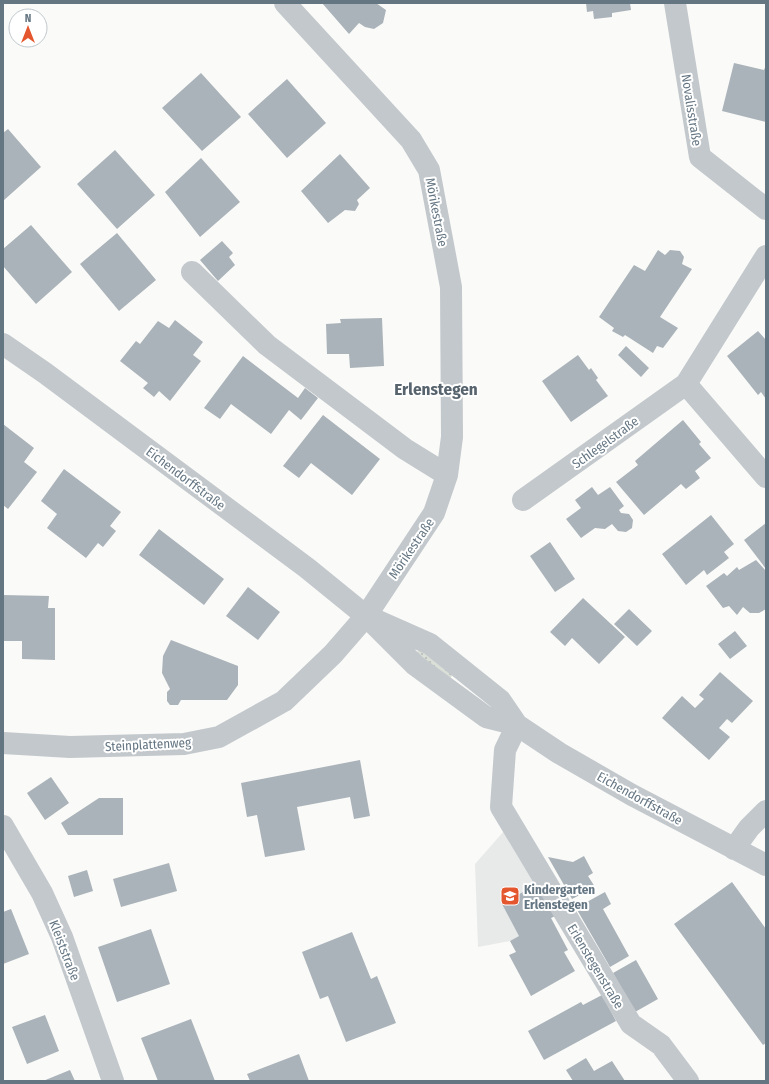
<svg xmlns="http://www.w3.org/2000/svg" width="769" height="1084" viewBox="0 0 769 1084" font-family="'Fira Sans Condensed',sans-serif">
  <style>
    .built { fill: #e8e9e9 }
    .grass { fill: url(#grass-dots) }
    .building { fill: #aab3b9 }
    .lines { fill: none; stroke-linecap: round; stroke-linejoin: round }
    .minor { stroke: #c3c8cc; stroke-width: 22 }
    .labels { text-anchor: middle; stroke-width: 4; stroke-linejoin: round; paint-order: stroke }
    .street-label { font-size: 13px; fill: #657683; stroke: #fff }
    .poi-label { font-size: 13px; font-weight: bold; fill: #657683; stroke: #fff; text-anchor: start }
    .district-label { font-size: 17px; font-weight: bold; fill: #57646e; stroke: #fff }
  </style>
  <defs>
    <pattern id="grass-dots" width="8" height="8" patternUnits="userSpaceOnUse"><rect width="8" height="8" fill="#dadfd7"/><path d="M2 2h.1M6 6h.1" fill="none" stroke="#b4b9b4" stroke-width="1.8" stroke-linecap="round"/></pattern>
  </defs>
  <rect width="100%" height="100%" fill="#fafaf8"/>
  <path class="built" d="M504,831L555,916L510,941L478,947L475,864Z"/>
  <path class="grass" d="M420,650L454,673L448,681L417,659V652Z"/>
  <path class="building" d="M322,3H376L386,10L383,23L374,29L365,27L359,23L349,34Z
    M586,3H630L631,10L612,13V17L594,19L593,11L587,12Z
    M734,63L764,70L766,65V122L722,111Z
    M201,73L241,117L202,151L162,108Z
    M287,79L326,123L287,158L248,114Z
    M8,129L41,167L3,201V133Z
    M115,150L155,195L117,229L77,184Z
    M340,154L370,188L357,200L359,204L355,211L345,210L328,223L301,191Z
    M201,158L240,202L200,237L165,192Z
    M31,225L72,272L36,304L3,266V249Z
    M117,233L156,280L119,311L80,264Z
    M222,241L233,253L229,257L235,265L218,281L200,260Z
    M658,250L665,255L670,250L680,251L684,257L682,264L692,269L660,317L678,328L663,348L657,346L653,353L625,335L623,337L612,331L614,328L599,317L634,265L645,271Z
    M382,318L384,366L350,368L349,354H327L326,324L341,323L340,319Z
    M175,320L203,342L193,355L201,361L170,401L159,391L154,397L143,388L148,383L120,361L136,341L140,344L158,321L169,328Z
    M758,331L766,340V399L761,392L758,395L727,356Z
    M626,346L649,368L641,377L618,355Z
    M578,355L589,370L591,368L598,378L596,380L608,396L571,422L542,381Z
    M243,356L298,398L305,388L318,398L301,420L289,410L271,434L231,404L220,419L204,408Z
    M323,415L380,459L352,495L311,463L299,478L283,466Z
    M683,420L701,442L699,444L711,458L695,471L700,478L686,489L681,484L644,515L616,482L638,465L635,461Z
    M3,424L34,448L24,462L37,472L8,509L3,505Z
    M64,469L121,512L110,526L116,531L103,547L98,543L86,558L47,528L57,514L41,501Z
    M592,487L598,495L610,487L624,506L619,510L621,513L629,514L633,520L632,528L626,532L618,531L612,524L605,529L595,528L581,538L566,519L581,508L575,500Z
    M711,515L734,544L724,552L729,558L707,575L704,570L686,585L662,554Z
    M766,523V569L744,540Z
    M159,529L224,579L204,605L139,555Z
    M550,542L575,579L555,592L530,556Z
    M756,560L766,571V609L759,613H750L743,607L737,615L729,606L723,608L706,586L724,573L727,576L737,567L739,570Z
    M248,587L280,612L258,640L226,616Z
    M3,595L49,596L48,608H55V660L22,659V641H3Z
    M583,598L625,637L599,664L572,638L565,646L550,632Z
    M629,609L652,631L637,646L614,624Z
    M735,631L747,646L730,659L718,644Z
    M171,640L238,666V685L227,700H181L178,705H170L167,701V692L170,689L162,673L163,656Z
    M720,672L753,701L732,723L727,719L719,728L730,737L709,760L662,718L682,696L695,708L704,699L699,695Z
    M360,760L370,816L354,819L350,797L297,807L305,850L265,857L257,815L247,817L241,783Z
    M51,777L69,803L45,820L27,793Z
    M99,798H123V835H68L61,823Z
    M584,856L593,873L588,876L595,887L572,899L548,857L573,862Z
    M169,863L177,891L121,907L113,879Z
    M87,870L93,891L74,897L68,876Z
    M732,882L766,929V1043L763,1045L674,924Z
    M537,884L555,916L551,918L568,950L564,952L575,971L531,996L509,955L516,952L510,941L519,936L502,904Z
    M605,892L611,904L603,909L629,956L610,967L576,908Z
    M11,909L29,954L3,964V912Z
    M151,929L170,984L117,1002L98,947Z
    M352,932L371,979L377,976L396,1023L346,1042L328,996L320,999L302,952Z
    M636,960L658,999L635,1012L613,973Z
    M602,995L616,1021L544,1060L528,1031L581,1002L583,1005Z
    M45,1015L59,1051L27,1064L12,1027Z
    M191,1019L215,1081H158L141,1038Z
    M299,1054L309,1081H250L247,1074Z
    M586,1058L594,1071L612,1061L625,1081H573L566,1070Z
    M70,1070L75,1081H43Z"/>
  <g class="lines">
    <path class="minor" d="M675,3L700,157L766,209
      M766,256L686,384L766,477
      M192,272L267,345L405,449L447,475
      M3,344L45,373L307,568L366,616L415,665L486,717L517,725L559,753L632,795L766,865
      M523,500L686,384
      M378,621L430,644L500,700L517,725
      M517,725L505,750L501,807L631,1024L661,1045L688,1081
      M3,743L70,747L184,744L219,737L284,701L333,654L366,616L434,513L447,475L452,437L451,287L429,170L411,140L285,3
      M3,826L42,893L62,937L113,1081
      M734,849L749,828L766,811"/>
  </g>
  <defs>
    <symbol id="school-square" viewBox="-11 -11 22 22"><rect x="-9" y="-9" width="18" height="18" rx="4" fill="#e4572e" stroke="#fff"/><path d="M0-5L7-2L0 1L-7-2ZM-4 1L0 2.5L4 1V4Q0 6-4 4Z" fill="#fff"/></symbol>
  </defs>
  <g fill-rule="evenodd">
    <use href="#school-square" x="499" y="885" width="22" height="22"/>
  </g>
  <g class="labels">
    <g class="street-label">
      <text transform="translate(692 110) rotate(81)" y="5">Novalisstraße</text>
      <text transform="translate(437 212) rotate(79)" y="5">Mörikestraße</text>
      <text transform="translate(605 442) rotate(-36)" y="5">Schlegelstraße</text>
      <text transform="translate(186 478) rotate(37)" y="5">Eichendorffstraße</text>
      <text transform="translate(411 548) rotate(-56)" y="5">Mörikestraße</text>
      <text transform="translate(148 744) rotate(-3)" y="5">Steinplattenweg</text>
      <text transform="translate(640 798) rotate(29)" y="5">Eichendorffstraße</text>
      <text transform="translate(65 950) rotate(69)" y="5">Kleiststraße</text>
      <text transform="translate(596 966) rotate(59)" y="5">Erlenstegenstraße</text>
    </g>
    <g class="poi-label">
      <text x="524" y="894">Kindergarten<tspan x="524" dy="15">Erlenstegen</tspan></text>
    </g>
    <g class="district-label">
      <text x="436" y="395">Erlenstegen</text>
    </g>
  </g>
  <rect width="769" height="1084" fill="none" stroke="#657683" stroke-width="8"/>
  <g transform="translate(28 28)"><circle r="19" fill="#ffffff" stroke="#c1c8cd"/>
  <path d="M0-3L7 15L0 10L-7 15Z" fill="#e4572e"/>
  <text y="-6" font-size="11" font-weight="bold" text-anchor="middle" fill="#657683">N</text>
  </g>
</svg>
